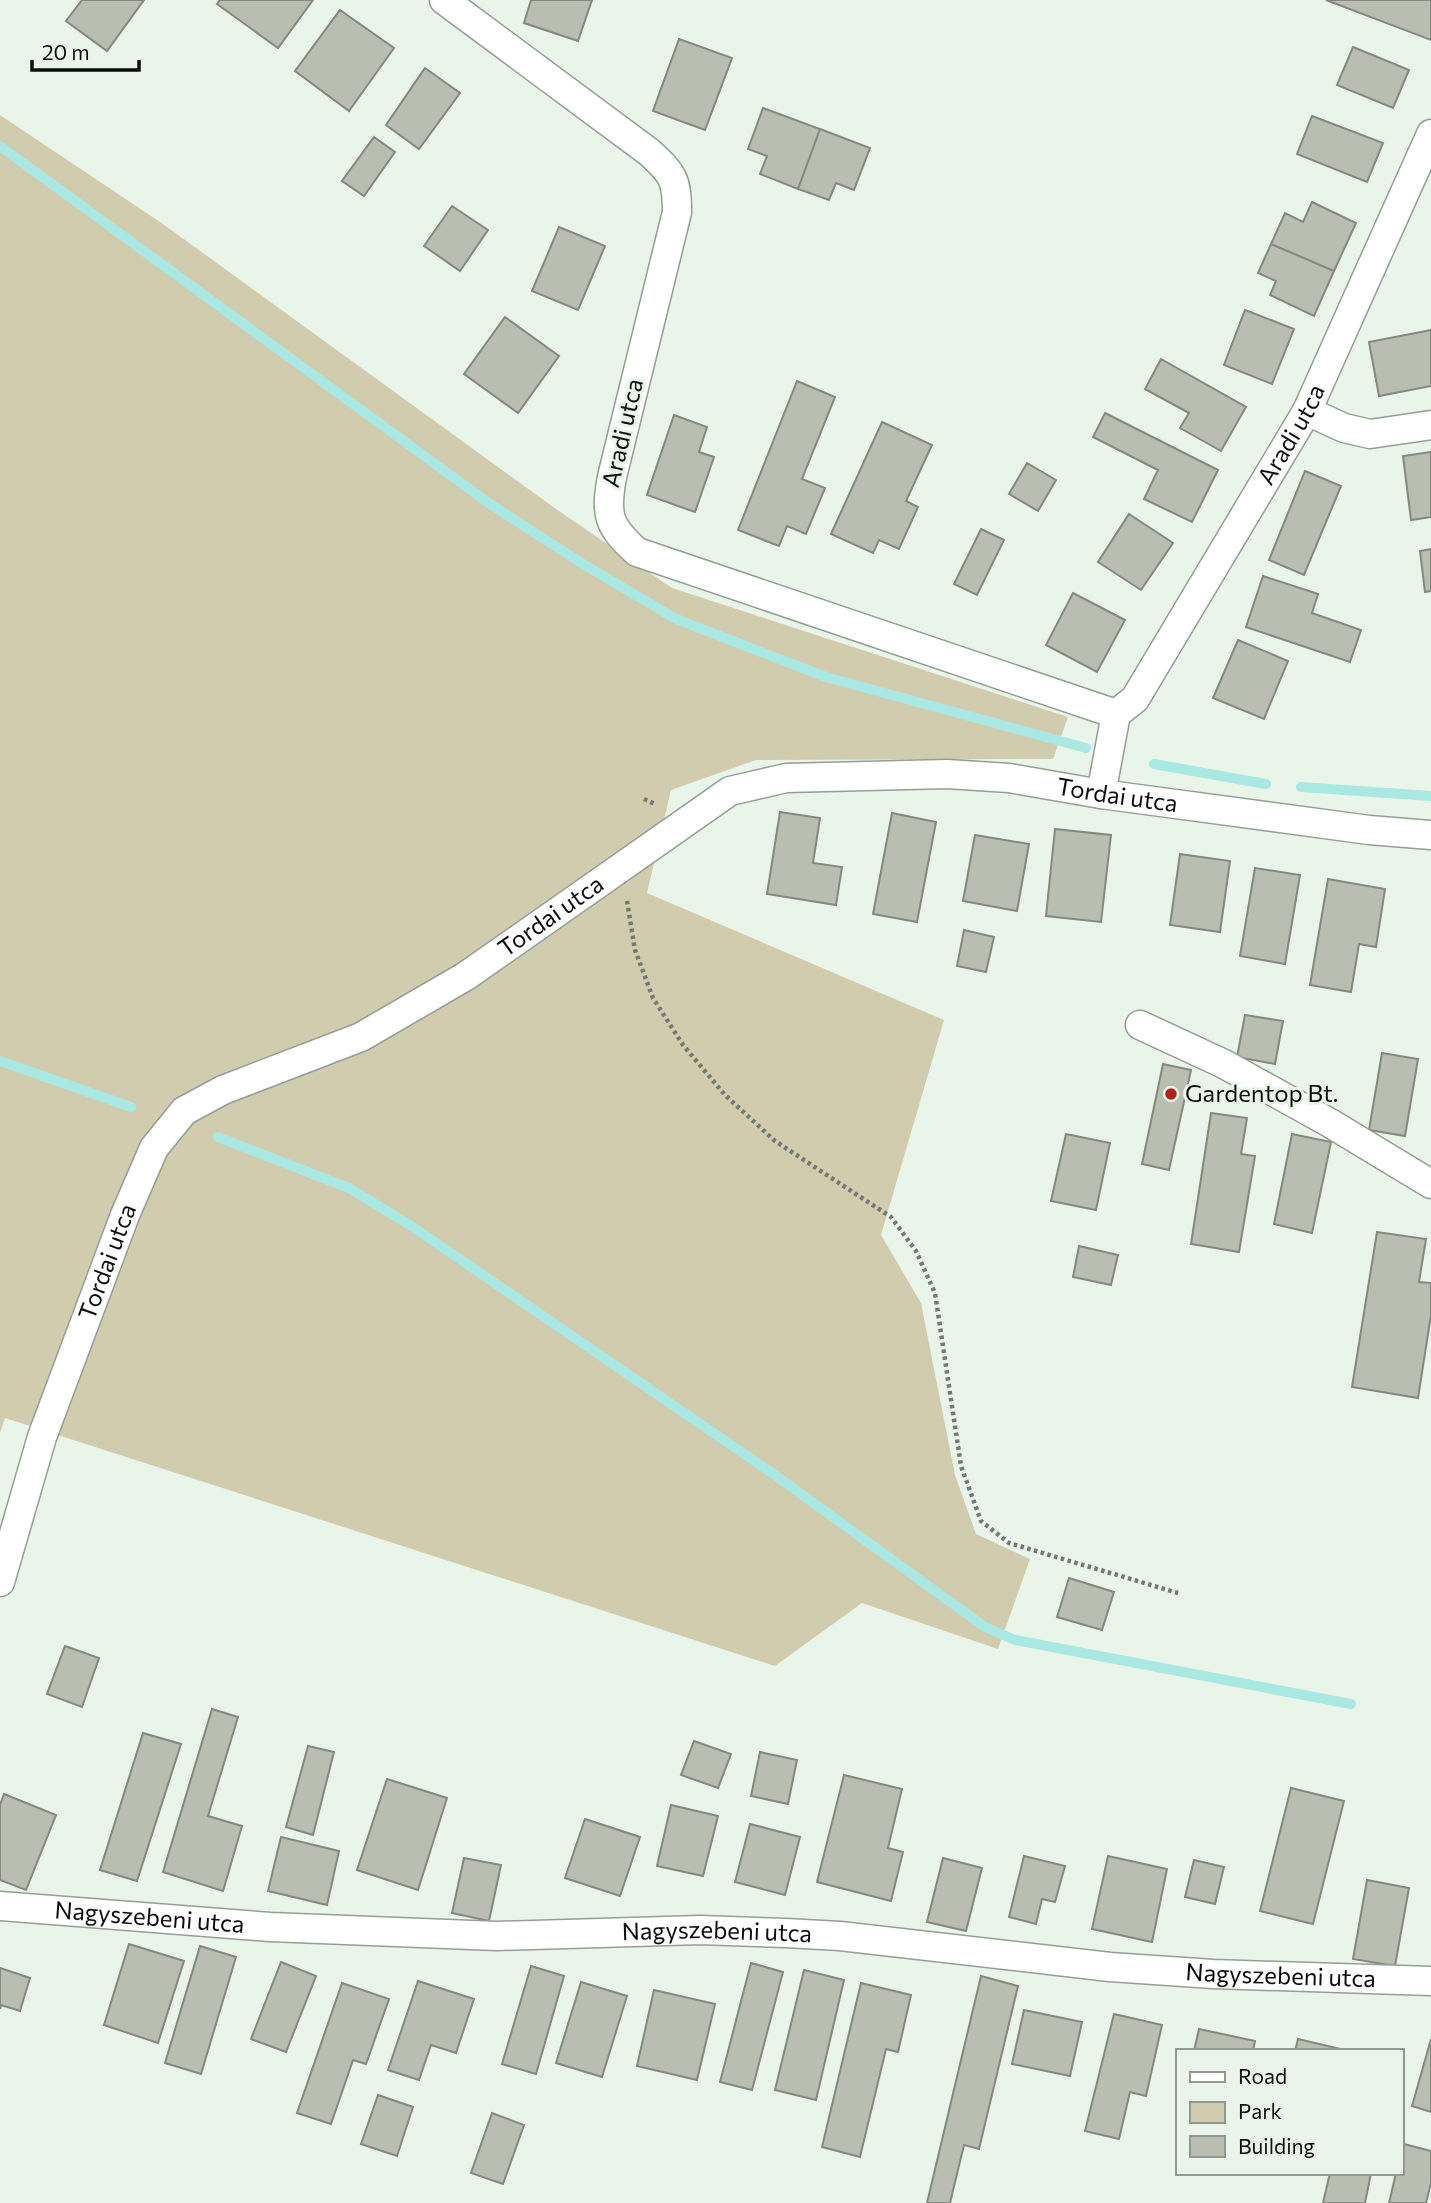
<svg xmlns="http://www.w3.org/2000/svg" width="1431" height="2203" viewBox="0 0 1431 2203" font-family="Commissioner,sans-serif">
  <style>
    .green { fill: #d2ccae }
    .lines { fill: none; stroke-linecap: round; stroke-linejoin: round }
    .stream { stroke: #a9e8e3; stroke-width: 10 }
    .building { fill: #babeb0; stroke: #85897d; stroke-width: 2 }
    .street-casing { stroke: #949e94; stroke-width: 31 }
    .path { stroke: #737a73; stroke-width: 4.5; stroke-dasharray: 3.5 3.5; stroke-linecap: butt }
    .street { stroke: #fff; stroke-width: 28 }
    .poi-dot { fill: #b2221c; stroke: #eaf5e9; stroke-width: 2.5 }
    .labels { text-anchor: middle; stroke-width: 6; stroke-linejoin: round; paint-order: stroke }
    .street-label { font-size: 24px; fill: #0b0e0b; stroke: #eaf5e9 }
    .poi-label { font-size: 24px; fill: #0b0e0b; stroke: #eaf5e9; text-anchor: start }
  </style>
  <rect width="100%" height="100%" fill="#eaf5e9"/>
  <path class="green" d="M0,115L163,224L556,509L672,588L1068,717L1053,759L756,760L671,790L647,893L944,1020L881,1235L921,1303L955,1475L976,1534L1030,1559L998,1649L862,1603L775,1666L5,1418L0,1433Z"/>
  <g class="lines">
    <path class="stream" d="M0,146L490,504L583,564L676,619L826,677L1086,748
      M1154,764L1266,784
      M1301,787L1431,796
      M0,1061L131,1107
      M218,1137L349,1188L413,1227L775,1475L985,1627L1015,1640L1351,1704"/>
  </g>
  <path class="building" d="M82,0H144L107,51L66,21Z
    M220,0H313L278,48L217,4Z
    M531,0H592L578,41L524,23Z
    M1326,0H1431V40Z
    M340,10L394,48L349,111L295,71Z
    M679,39L732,58L705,130L653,111Z
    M1353,47L1409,70L1393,108L1337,85Z
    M425,68L460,93L419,149L386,125Z
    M763,108L820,129L798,189L760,174L767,156L748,149Z
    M1312,116L1383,143L1367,182L1297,154Z
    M820,129L870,148L854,190L836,183L829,200L798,189Z
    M374,137L395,152L364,196L342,181Z
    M1312,202L1356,223L1334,271L1271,244L1285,213L1303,222Z
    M452,206L488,230L460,271L424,246Z
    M559,227L605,246L578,310L532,291Z
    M1271,244L1334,271L1314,316L1270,295L1276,281L1258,273Z
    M1245,310L1294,329L1272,384L1224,365Z
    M505,317L559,356L518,413L464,374Z
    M1431,330V386L1379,396L1369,342Z
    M1161,359L1246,407L1221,451L1180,428L1189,413L1145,389Z
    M797,381L835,397L802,479L825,488L806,534L787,526L779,546L738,530Z
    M1105,413L1218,470L1192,522L1144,499L1158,470L1093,437Z
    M674,415L707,427L699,452L714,457L695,512L647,495Z
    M882,422L932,445L906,501L918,507L899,549L879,540L873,553L831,534Z
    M1431,452V517L1411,520L1403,456Z
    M1027,463L1056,480L1038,511L1009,494Z
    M1305,471L1341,486L1304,575L1269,560Z
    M1129,514L1173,543L1141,590L1098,562Z
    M981,529L1004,540L977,595L954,584Z
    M1431,549V591L1425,592L1420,551Z
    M1263,576L1318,594L1312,613L1361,630L1350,662L1246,627Z
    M1073,593L1125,620L1097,672L1046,645Z
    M1238,640L1288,661L1264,719L1213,698Z
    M780,812L820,818L813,863L842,867L836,905L767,894Z
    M892,813L936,822L917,922L873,914Z
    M1055,829L1111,835L1101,922L1046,916Z
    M975,835L1029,844L1017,911L963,901Z
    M1180,854L1230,861L1220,932L1170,925Z
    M1255,868L1300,875L1285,964L1240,956Z
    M1328,879L1385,889L1376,947L1359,944L1351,992L1310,985Z
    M964,930L994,937L986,972L957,966Z
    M1245,1015L1283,1021L1275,1064L1237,1057Z
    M1382,1053L1418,1059L1405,1136L1369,1130Z
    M1163,1064L1191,1070L1169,1170L1142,1164Z
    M1211,1113L1247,1118L1241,1154L1255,1156L1239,1252L1191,1244Z
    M1066,1134L1110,1143L1096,1210L1051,1201Z
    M1292,1134L1331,1142L1312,1233L1274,1224Z
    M1377,1232L1426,1239L1419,1282L1431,1283V1315L1418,1398L1352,1387Z
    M1079,1246L1118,1255L1111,1285L1073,1277Z
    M1069,1578L1114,1592L1102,1630L1057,1617Z
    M65,1646L99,1658L82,1707L47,1694Z
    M212,1709L238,1717L208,1816L242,1826L223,1891L163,1872Z
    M143,1733L181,1744L137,1881L100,1870Z
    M694,1741L731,1754L718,1788L681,1775Z
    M308,1746L334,1752L313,1835L286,1827Z
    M760,1752L797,1760L788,1804L751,1796Z
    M844,1775L902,1789L888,1848L903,1852L891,1901L817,1882Z
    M387,1779L447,1798L418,1890L357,1870Z
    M1291,1788L1344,1801L1313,1924L1260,1911Z
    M4,1794L56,1815L26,1890L0,1880V1805Z
    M671,1805L718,1816L703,1876L657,1866Z
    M585,1819L640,1837L620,1896L565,1878Z
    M750,1824L800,1837L785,1895L735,1882Z
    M281,1837L339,1851L327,1905L268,1891Z
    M1024,1856L1065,1866L1055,1902L1042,1899L1036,1924L1009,1917Z
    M1108,1856L1167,1869L1152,1942L1092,1929Z
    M464,1858L501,1865L489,1921L452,1913Z
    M943,1858L982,1868L966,1931L927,1922Z
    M1194,1860L1224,1867L1215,1904L1185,1897Z
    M1367,1880L1409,1888L1395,1966L1353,1959Z
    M129,1944L184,1961L158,2043L104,2025Z
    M200,1946L236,1957L201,2074L165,2063Z
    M281,1962L316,1976L286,2052L251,2039Z
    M751,1963L783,1972L752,2090L720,2082Z
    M531,1966L564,1976L536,2074L502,2064Z
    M0,1968L30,1978L20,2011L1,2005L0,2009Z
    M804,1970L844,1980L816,2100L775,2090Z
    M981,1976L1018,1986L979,2149L964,2145L950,2203H927Z
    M418,1981L474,1999L456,2053L431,2045L419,2080L388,2070Z
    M581,1982L627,1996L602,2077L556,2063Z
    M342,1983L389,1999L366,2064L353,2060L331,2124L297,2113Z
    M861,1983L911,1995L898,2052L886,2049L860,2157L822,2147Z
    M654,1990L715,2004L697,2080L637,2066Z
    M1024,2010L1082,2022L1070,2076L1012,2064Z
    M1114,2014L1162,2025L1146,2096L1130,2092L1119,2139L1085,2131Z
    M1199,2029L1255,2041L1253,2051H1194Z
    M1298,2039L1345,2050V2051H1295Z
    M1431,2039V2112L1412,2106Z
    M378,2095L413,2107L397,2156L361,2144Z
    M492,2113L524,2125L503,2184L471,2173Z
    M1404,2144L1431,2151V2183L1426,2203H1389L1396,2173H1401V2154Z
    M1330,2173H1371L1365,2203H1323Z"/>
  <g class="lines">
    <defs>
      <g id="street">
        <path d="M444,0L649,152C673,174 677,179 677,212L612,477C605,515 608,526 637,552L1116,714"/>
        <path d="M1307,411L1344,428L1370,434L1431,425"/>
        <path id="s1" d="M1101,794L1116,714L1135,699L1307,411L1431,134"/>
        <path d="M1140,1025L1224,1064L1330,1123L1431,1184"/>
        <path id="s2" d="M0,1582L42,1437L125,1215L154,1148L184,1111L223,1090L361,1037L466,976L730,791L786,778L947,774L1009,778L1101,794L1369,830L1431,835"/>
        <path id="s3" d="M0,1906L270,1927L497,1936L700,1930L786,1933L840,1936L1110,1967L1213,1974L1431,1981"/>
      </g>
    </defs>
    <use href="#street" class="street-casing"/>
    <path class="path" d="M644,799L655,804
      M627,901L635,950L653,998L683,1045L725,1095L775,1141L891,1217L916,1251L935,1293L961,1466L981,1521L1009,1543L1178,1593"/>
    <use href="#street" class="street"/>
  </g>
  <circle class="poi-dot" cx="1171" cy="1094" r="7"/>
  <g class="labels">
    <g class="street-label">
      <text transform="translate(623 433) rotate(-77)" y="8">Aradi utca</text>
      <text dy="8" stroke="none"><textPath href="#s1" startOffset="413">Aradi utca</textPath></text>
      <text dy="8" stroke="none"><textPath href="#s2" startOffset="1535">Tordai utca</textPath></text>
      <text dy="8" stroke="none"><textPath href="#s2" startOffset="926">Tordai utca</textPath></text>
      <text dy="8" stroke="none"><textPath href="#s2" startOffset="338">Tordai utca</textPath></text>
      <text dy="8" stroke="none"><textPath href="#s3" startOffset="150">Nagyszebeni utca</textPath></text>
      <text dy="8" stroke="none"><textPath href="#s3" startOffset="718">Nagyszebeni utca</textPath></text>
      <text dy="8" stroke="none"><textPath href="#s3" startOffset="1284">Nagyszebeni utca</textPath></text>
    </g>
    <g class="poi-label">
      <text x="1185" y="1102">Gardentop Bt.</text>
    </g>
  </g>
  <rect x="1176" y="2049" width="228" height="126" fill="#eaf5e9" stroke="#919990" stroke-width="2"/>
  <rect x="1190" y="2072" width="35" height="10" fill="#ffffff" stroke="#919990" stroke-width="2"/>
  <text x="1238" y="2084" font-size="21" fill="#0b0e0b">Road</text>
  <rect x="1190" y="2102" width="35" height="21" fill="#d2ccae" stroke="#919990" stroke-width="2"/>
  <text x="1238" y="2119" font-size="21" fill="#0b0e0b">Park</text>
  <rect x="1190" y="2136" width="35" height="21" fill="#babeb0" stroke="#919990" stroke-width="2"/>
  <text x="1238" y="2154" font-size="21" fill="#0b0e0b">Building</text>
  <path d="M32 60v10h107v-10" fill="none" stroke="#0b0e0b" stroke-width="3.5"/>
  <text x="42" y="60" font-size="21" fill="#0b0e0b" stroke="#eaf5e9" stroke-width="5" paint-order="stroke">20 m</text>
</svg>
